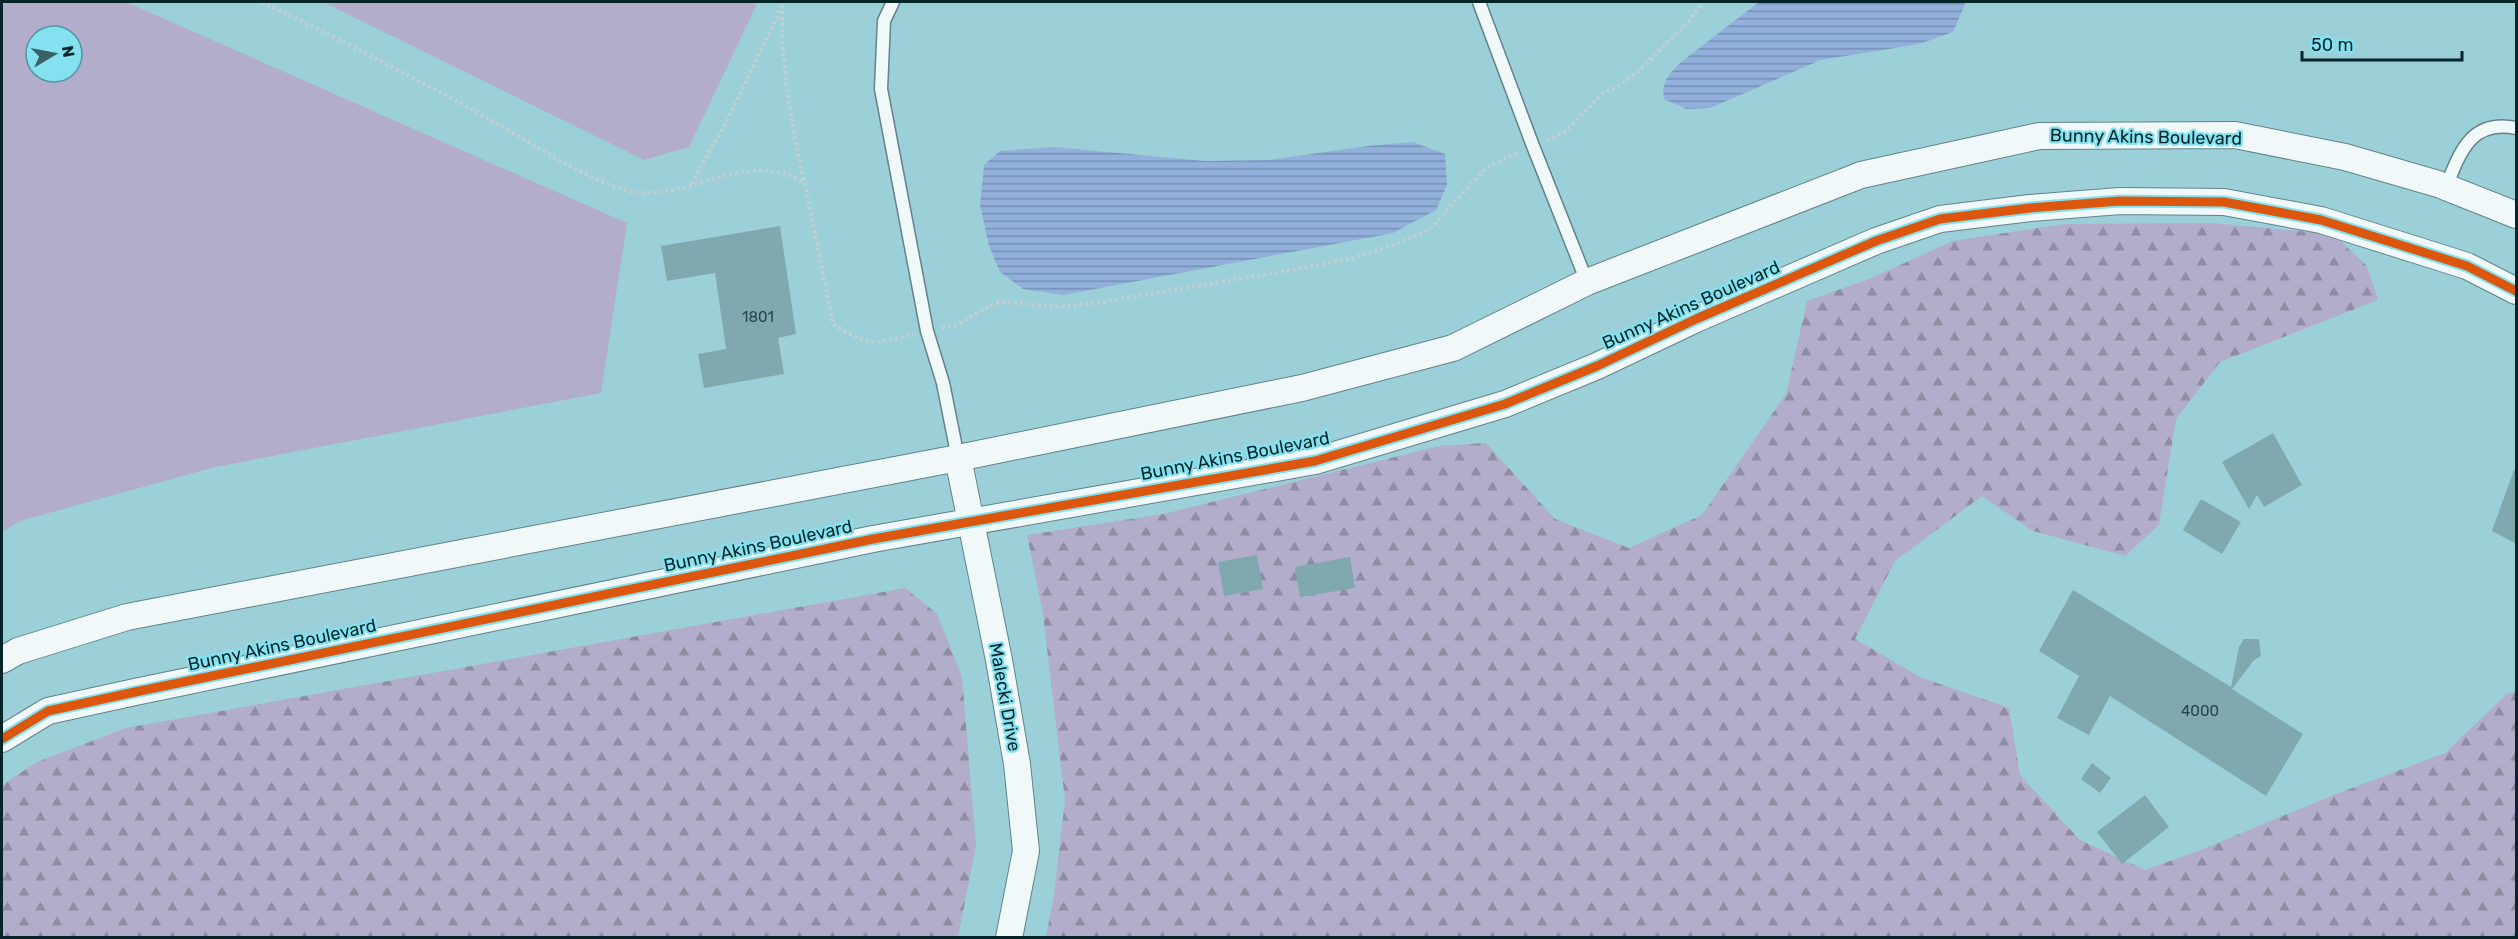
<svg xmlns="http://www.w3.org/2000/svg" width="2518" height="939" viewBox="0 0 2518 939" font-family="Rubik,sans-serif">
  <style>
    .grass { fill: #b1adca; fill-rule: evenodd }
    .forest { fill: url(#forest-firs) }
    .water { fill: url(#water-rules) }
    .building { fill: #80a9af }
    .lines { fill: none; stroke-linecap: round; stroke-linejoin: round }
    .lane-casing { stroke: #628388; stroke-width: 15 }
    .street-casing { stroke: #628388; stroke-width: 28 }
    .path { stroke: #bfcfd2; stroke-width: 4; stroke-dasharray: 3 3; stroke-linecap: butt }
    .lane { stroke: #f0f8f9; stroke-width: 12 }
    .street { stroke: #f0f8f9; stroke-width: 26 }
    .cycleway-casing { stroke: #84e2f0; stroke-width: 13 }
    .cycleway { stroke: #dd560d; stroke-width: 9 }
    .labels { text-anchor: middle; stroke-width: 4.5; stroke-linejoin: round; paint-order: stroke }
    .number-label { font-size: 15px; fill: #24464a }
    .street-label { font-size: 18px; fill: #062529; stroke: #84e2f0 }
  </style>
  <defs>
    <pattern id="forest-firs" width="22" height="20" patternUnits="userSpaceOnUse" patternTransform="scale(1.5)"><rect width="22" height="20" fill="#b1adca"/><path d="M5 1l3.5 6h-7zM16 11l3.5 6h-7z" fill="#8e8da4"/></pattern>
    <pattern id="water-rules" width="6" height="5" patternUnits="userSpaceOnUse" patternTransform="scale(1.5)"><rect width="6" height="5" fill="#92b0db"/><path d="M0 2.5h6" fill="none" stroke="#758fb2"/></pattern>
  </defs>
  <rect width="100%" height="100%" fill="#9cd0d8"/>
  <path class="grass" d="M2,2H126L627,223L601,393L215,467L20,521L2,532ZM36,36H72V72H36Z
    M323,2H758L689,147L644,160Z"/>
  <path class="forest" d="M2213,223L2333,234L2367,266L2378,300L2220,362L2176,419L2159,525L2125,556L2033,531L1982,496L1895,561L1855,639L1920,677L2009,708L2020,775L2080,840L2145,870L2201,850L2331,796L2445,753L2507,694L2516,691V937H1046L1054,895L1065,800L1043,614L1027,535L1163,514L1439,446L1486,443L1555,519L1629,548L1702,515L1786,394L1807,301L1869,279L1953,241L2063,224Z
    M905,588L937,614L962,677L976,846L958,937H2V785L37,762L126,728Z"/>
  <path class="water" d="M1759,2H1966L1953,32L1919,44L1821,60L1710,108L1686,109L1664,99C1661,81 1669,74 1681,62Z
    M1413,142L1445,154L1447,185L1436,210L1393,233L1063,295L1023,289L1000,272L989,246L980,205L984,165L1000,151L1054,147L1205,161L1269,160L1368,146Z"/>
  <path class="building" d="M780,226L796,334L778,338L784,374L704,388L698,354L726,349L715,273L667,281L661,246Z
    M2273,433L2302,485L2264,507L2257,495L2249,509L2222,462Z
    M2514,470H2517V544L2492,531Z
    M2201,499L2241,522L2222,554L2183,530Z
    M1257,555L1263,589L1224,596L1218,562Z
    M1350,557L1355,588L1300,597L1295,567Z
    M2073,590L2231,687L2239,647L2244,639H2259L2261,656L2254,660L2232,689L2303,734L2266,796L2110,696L2089,735L2057,718L2079,676L2039,651Z
    M2092,763L2111,778L2100,793L2081,779Z
    M2145,795L2169,827L2122,864L2097,832Z"/>
  <g class="lines">
    <defs>
      <path id="lane" d="M893,2L884,21L881,89L927,331L943,383L958,458
        M1479,2L1533,146L1587,282
        M2446,187C2460,152 2471,119 2516,128"/>
      <path id="street" d="M958,458L999,660L1017,764L1026,851L1009,938
        M2,660L18,651L127,617L958,458L1302,388L1453,348L1587,282L1861,175L2039,136L2235,135L2345,157L2438,184L2516,215
        M2,739L48,711L135,692L873,539L1315,461L1505,404L1597,366L1696,319L1876,241L1940,219L2030,208L2120,201L2224,202L2321,220L2467,266L2516,291"/>
    </defs>
    <use href="#lane" class="lane-casing"/>
    <use href="#street" class="street-casing"/>
    <path class="path" d="M262,2C343,40 422,82 500,125C536,146 586,179 625,190C683,207 748,144 805,184L833,324C872,347 870,345 914,334
      M782,11C782,71 791,125 805,184
      M1547,140L1564,133L1603,93L1620,85L1638,72L1687,23L1703,2
      M691,184L726,123L784,2
      M942,328L956,325L995,303L1005,302L1055,307L1096,303L1286,271L1353,258L1393,245L1429,230L1485,169L1518,152"/>
    <use href="#lane" class="lane"/>
    <use href="#street" class="street"/>
    <defs>
      <path id="cycleway" d="M2,739L48,711L135,692L873,539L1315,461L1505,404L1597,366L1696,319L1876,241L1940,219L2030,208L2120,201L2224,202L2321,220L2467,266L2516,291"/>
    </defs>
    <use href="#cycleway" class="cycleway-casing"/>
    <use href="#cycleway" class="cycleway"/>
  </g>
  <g class="labels">
    <g class="number-label">
      <text x="758" y="322">1801</text>
      <text x="2200" y="716">4000</text>
    </g>
    <g class="street-label">
      <text transform="translate(2146 137) rotate(1)" y="6">Bunny Akins Boulevard</text>
      <text transform="translate(1691 305) rotate(-24)" y="6">Bunny Akins Boulevard</text>
      <text transform="translate(1235 456) rotate(-11)" y="6">Bunny Akins Boulevard</text>
      <text transform="translate(758 546) rotate(-12)" y="6">Bunny Akins Boulevard</text>
      <text transform="translate(282 645) rotate(-12)" y="6">Bunny Akins Boulevard</text>
      <text transform="translate(1005 697) rotate(80)" y="6">Malecki Drive</text>
    </g>
  </g>
  <rect width="2518" height="939" fill="none" stroke="#062529" stroke-width="6"/>
  <g transform="translate(54 54) rotate(80)"><circle r="28" fill="#84e2f0" stroke="#5296a0" stroke-width="1.5"/>
  <path d="M0-4.5L10 22L0 15L-10 22Z" fill="#3a6166"/>
  <text y="-9" font-size="16" font-weight="bold" text-anchor="middle" fill="#062529">N</text>
  </g>
  <path d="M2302 51v9h160v-9" fill="none" stroke="#062529" stroke-width="3"/>
  <text x="2311" y="51" font-size="18" fill="#062529" stroke="#84e2f0" stroke-width="4.5" paint-order="stroke">50 m</text>
</svg>
